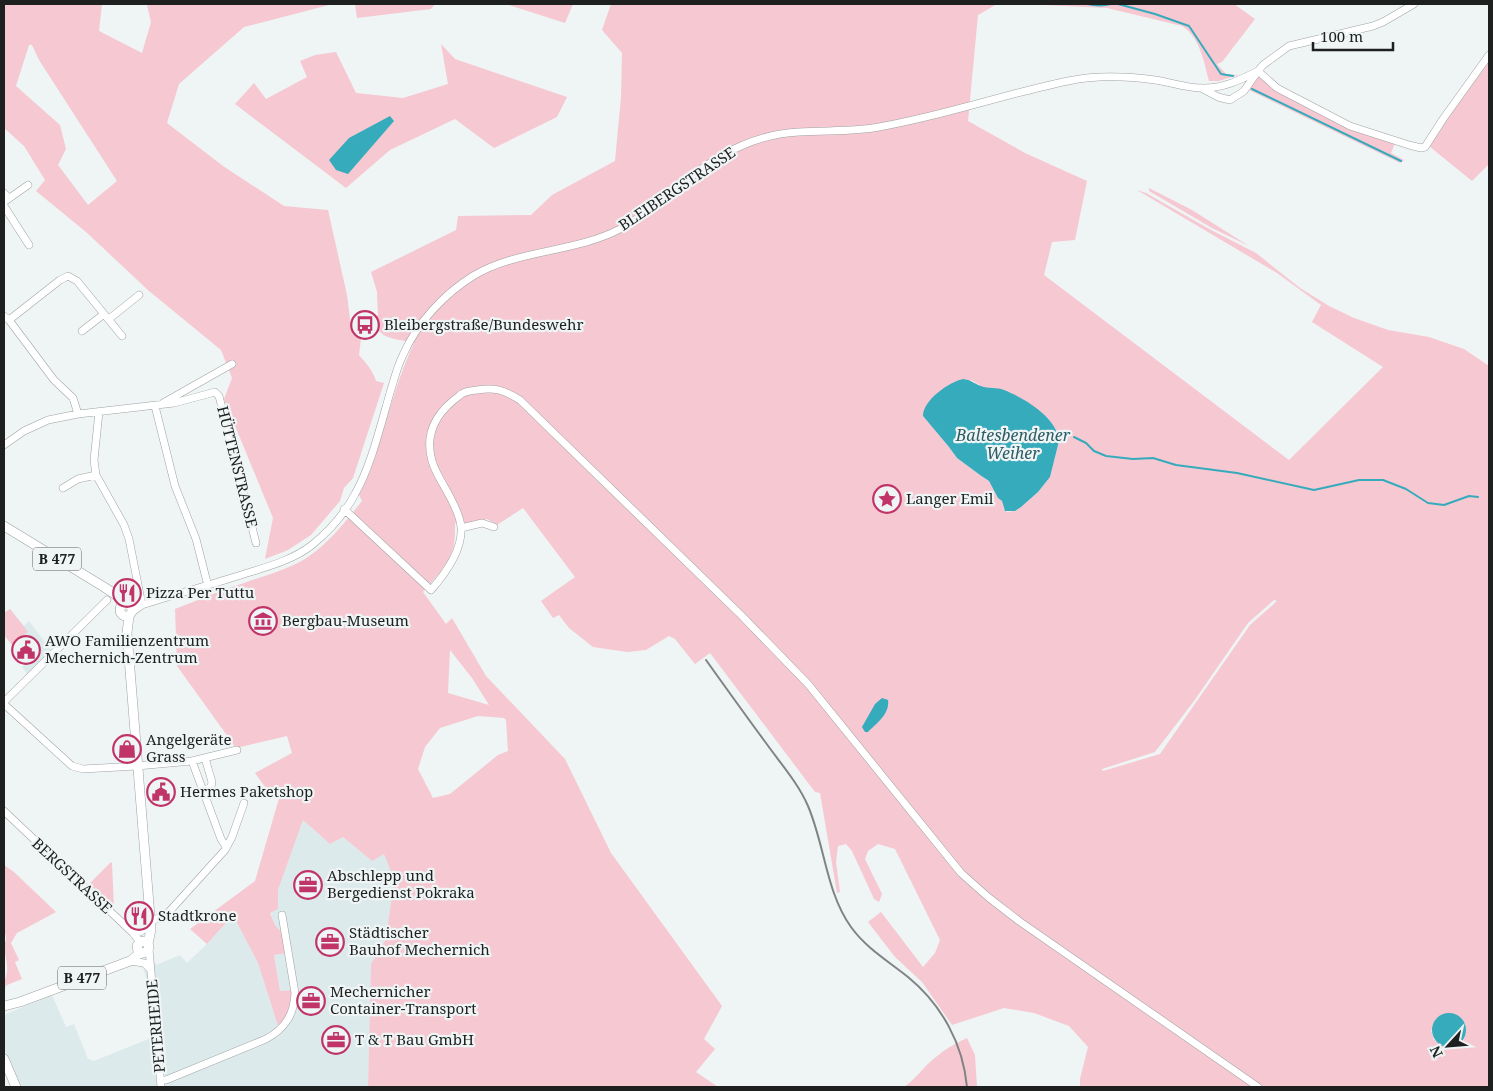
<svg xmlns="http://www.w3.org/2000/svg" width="1493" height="1091" viewBox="0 0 1493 1091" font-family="'Noto Serif',serif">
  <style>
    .built { fill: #dceaec }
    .green { fill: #f6c8d2; fill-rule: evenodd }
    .water { fill: #36abbc }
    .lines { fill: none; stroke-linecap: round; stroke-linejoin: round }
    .stream { stroke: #36abbc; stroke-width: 2 }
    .minor-casing { stroke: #9fa3a4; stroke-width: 8 }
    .major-casing { stroke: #9fa3a4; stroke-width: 10 }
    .minor { stroke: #fff; stroke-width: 7 }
    .major { stroke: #fff; stroke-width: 9 }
    .rail { stroke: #808384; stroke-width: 2 }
    .labels { text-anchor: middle; stroke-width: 4.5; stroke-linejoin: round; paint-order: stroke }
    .shield { fill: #eff4f5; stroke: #5d6060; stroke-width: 1 }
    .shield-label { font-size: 14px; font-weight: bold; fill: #1e2020 }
    .street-label { font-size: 15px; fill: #1e2020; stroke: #eff4f5 }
    .poi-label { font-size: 15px; fill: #1e2020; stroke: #eff4f5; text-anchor: start }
    .water-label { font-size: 16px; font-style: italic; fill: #2c5c64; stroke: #eff4f5 }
  </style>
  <rect width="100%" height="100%" fill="#eff4f5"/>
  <path class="built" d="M10,609L24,626L29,621L51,650L27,674L22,667L27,663L17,650L14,652L12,649L14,647L4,635V613Z
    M303,820L330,844L343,837L372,861L384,853L394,879L386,939L371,964L368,1087H11L4,1071V1015L52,995L66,1027L74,1024L88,1059L94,1061L151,1038L147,981L144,971L155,961L156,965L180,955L187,963L207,944L233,915L258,963L278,1026L292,990L280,991L274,955L287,953L284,935L275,925L270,912L278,909V890Z"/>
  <path class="green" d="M4,4H102L99,31L142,53L151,22L147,5L148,4H333L244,27L179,84L167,123L223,166L284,206L328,210L347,295L351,327L361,339L359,355C366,363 373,371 376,381L384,383L353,478L344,488L340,501L311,535L288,550L265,559L273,518L224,399L232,378L221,350L149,291L86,232L36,191L45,180L24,146L4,128ZM29,45H32L39,60L117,181L88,205L58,165L66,149L60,125L16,86Z
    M355,4H435L431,9L357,18Z
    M506,4H573L565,23Z
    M611,4H997L978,15L968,121L1025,153L1087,181L1075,240L1052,242L1044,275L1289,460L1383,367L1312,322L1321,305L1277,273L1137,190L1146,193L1211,230L1256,253L1300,288L1329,306L1354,318L1388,330L1429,337L1464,349L1489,366V1087H1080V1079L1088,1047L1069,1026L1034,1013L1004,1008L952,1025L922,982L895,957L868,922L881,912L923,967L935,953L940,940L895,849L878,844L868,851L865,859L882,894L879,902L874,899L852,851L846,844L838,846L836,862L840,892L837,893L820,793L815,792L710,653L695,664L675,639L669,636L646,650L627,652L593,647L569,628L559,615L553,618L541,601L575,577L523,508L497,525L487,519L474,523H455C455,530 455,537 454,544C451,562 435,578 423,592L446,624L452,618L486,676L565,759L611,853L722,1006L704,1039L715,1049L696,1072L718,1087H368L371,964L386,939L394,879L384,854L372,861L343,837L330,844L303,820L278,890V909L270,913L275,925L284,935L287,953L274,955L280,991L292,990C291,1004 290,1016 278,1026L258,963L233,915L207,944L190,929L255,881L282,788L268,791L255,773L292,753L287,736L236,748L177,666L175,609C198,600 221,590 244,583C266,575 288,570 308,557C330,542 346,521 362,501L359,495C382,446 391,392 414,343C393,337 381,342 372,318L378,315L377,292L371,272L456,230L458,216L531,215L552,195L615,161L621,97L622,53L602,30ZM971,380L981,386L1048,418L1058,435L1059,441L1050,477L1038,492L1021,507L1015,511L1007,512L1004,509L1002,501L998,498L989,481L980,475L957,458L949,447L923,416ZM1274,600L1277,601L1250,625L1160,754L1103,771L1102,769L1155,752L1194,701L1248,623ZM450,650L472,678L489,705L448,693ZM478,716L504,718L506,720L508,751L498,755L450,794L433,798L418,769L425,747L440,728ZM1466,1026V1032L1462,1042L1434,1040L1431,1030Z
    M1023,4H1234L1255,19L1222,62L1217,64L1226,74L1238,75L1219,81H1209C1204,62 1200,37 1182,26L1107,8Z
    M441,44L455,59L567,97L557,117L494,148L455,119L390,150L346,188L235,104L254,83L266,99L307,77L300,61L315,55L336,52L356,93L403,98L448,84Z
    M1489,58V164L1472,181L1429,146Z
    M1257,76L1276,89L1395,143L1391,153L1404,160L1400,163L1249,90L1253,80Z
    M1149,188L1192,210L1249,246L1212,228L1149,191Z
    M10,609L28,632L12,645L4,635V613Z
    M111,862L112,863L114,908L89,884Z
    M4,865L14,872L56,912L17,933L11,943L19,960L15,962L22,979L7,985L4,988C4,981 6,978 7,972C8,963 4,952 4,943L6,941V936L4,932Z
    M967,1038L975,1055L977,1087H904C916,1079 924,1066 936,1057C945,1049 956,1043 967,1038Z"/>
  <path class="water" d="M390,116L394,121L348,174L336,170L329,160L349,138Z
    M963,379C971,380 973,383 981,386C988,389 997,387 1004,390C1024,398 1057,417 1059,441L1050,477L1038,492L1021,507L1015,511H1005L1002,501L998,498L989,481L980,475L957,458L949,447L923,416C923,400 949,382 963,379Z
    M882,698L888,700C890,714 877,723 868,732H865L862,727L875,704Z
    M1432 1030a17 17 0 1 1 34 0a17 17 0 1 1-34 0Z"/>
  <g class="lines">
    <path class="stream" d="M1088,4C1096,6 1103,6 1111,4
      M1118,4L1155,14L1189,26L1221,74L1233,76
      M1252,89L1401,161
      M1074,437L1086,443L1094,451L1106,456L1133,459L1153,458L1176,465L1237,473L1314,490L1359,480H1383L1406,489L1428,503L1444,505L1469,496L1478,497"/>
    <defs>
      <path id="minor" d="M1258,71L1277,88L1350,126L1409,145L1421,148L1425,147L1443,119L1489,55
        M1201,88L1218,97L1230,100L1244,91L1258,71L1263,65L1289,46L1373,26L1383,22L1414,4
        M4,193L9,198
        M4,202L28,185
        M4,206L29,245
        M4,316L9,320L60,280L68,276L77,281L122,336
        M109,319L139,295
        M9,320L54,380L73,398L78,414
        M82,331L104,314
        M163,403L232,364
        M155,406L175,486L196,539L208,586
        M99,412L94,460L96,475L124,525L129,539L142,605
        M4,445L24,431L48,420L78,414L174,403L215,392L219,396L256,543
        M63,488L78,479L96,475
        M344,509L431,590C445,574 463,550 461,527C460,515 454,505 449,495C443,484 435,472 432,461C424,433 437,412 459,396C464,391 470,391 477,390C495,387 504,390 520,400L741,615L808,684L961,873L988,897L1019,921L1258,1087
        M461,528L482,523L494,527
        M130,605H142C176,594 210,585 244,574C267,567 293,560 312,545C328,532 345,513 355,494C371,466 381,424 390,393C394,380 397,367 403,355C417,323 444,294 473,276C518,249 574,253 620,229C662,207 697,164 741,146C759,138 780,133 799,132C826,130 853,132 879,127C943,116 1005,94 1068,81C1096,75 1126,76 1155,80C1170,82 1186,88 1201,88C1222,89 1240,80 1258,71
        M131,613L142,605
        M4,702L107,600
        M4,704L72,766L83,769L137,766L192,761L237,750
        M192,761L221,839L226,847
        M203,791L211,787L212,782L205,758
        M4,811L133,933L140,942
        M150,922L167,914L225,850L232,837L244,803
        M133,933L140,932L146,928
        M149,949L161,1087
        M130,961L144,963L150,969
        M160,1080H166L266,1039C286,1028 294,1014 295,993L282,915"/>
      <path id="major" d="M4,526L104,587L116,595L124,604
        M120 610a6 6 0 1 1 12 0a6 6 0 1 1-12 0Z
        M129,616L127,633L151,929L148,944
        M4,1006L20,1002L130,961C133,959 136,956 139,954C145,952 148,953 149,946L145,941L140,942L137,946L138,951L141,953
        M4,1059L16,1087"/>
    </defs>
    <use href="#minor" class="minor-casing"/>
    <use href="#major" class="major-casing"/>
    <use href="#minor" class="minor"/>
    <use href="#major" class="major"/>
    <path class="rail" d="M706,660C726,688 746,716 766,743C781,764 798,783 808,806C825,846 826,892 851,927C866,948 888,961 908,977C942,1005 963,1044 967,1087"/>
  </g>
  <defs>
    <symbol id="bus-ring" viewBox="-11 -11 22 22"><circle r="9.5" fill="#eff4f5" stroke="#c03467" stroke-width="1.5"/><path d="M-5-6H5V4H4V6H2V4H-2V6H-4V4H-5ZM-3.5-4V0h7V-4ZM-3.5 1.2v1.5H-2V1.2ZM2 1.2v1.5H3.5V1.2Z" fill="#c03467"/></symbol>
    <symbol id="sight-ring" viewBox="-11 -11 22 22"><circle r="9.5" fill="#eff4f5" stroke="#c03467" stroke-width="1.5"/><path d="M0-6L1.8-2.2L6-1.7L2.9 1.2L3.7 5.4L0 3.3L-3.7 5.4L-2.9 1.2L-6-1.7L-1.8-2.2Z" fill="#c03467"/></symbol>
    <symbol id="restaurant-ring" viewBox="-11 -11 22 22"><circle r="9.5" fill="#eff4f5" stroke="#c03467" stroke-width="1.5"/><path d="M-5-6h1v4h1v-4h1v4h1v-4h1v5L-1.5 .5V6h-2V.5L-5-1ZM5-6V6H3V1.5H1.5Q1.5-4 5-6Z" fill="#c03467"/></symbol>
    <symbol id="museum-ring" viewBox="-11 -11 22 22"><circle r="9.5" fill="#eff4f5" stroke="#c03467" stroke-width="1.5"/><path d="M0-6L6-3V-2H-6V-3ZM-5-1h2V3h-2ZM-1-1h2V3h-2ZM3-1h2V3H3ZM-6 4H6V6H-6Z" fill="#c03467"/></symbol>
    <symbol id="civic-ring" viewBox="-11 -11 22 22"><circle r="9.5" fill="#eff4f5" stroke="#c03467" stroke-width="1.5"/><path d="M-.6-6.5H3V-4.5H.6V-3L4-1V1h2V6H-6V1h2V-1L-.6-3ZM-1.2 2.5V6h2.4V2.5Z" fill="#c03467"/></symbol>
    <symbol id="shop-ring" viewBox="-11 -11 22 22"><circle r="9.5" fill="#eff4f5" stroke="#c03467" stroke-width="1.5"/><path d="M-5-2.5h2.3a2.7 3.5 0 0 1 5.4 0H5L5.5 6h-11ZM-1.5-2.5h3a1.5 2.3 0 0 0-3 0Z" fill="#c03467"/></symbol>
    <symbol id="office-ring" viewBox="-11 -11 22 22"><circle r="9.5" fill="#eff4f5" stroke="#c03467" stroke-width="1.5"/><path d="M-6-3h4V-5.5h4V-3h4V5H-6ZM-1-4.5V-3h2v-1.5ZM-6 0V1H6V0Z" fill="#c03467"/></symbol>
  </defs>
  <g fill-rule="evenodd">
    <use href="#bus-ring" x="349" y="309" width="32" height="32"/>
    <use href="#sight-ring" x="871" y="483" width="32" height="32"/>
    <use href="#restaurant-ring" x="111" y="577" width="32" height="32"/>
    <use href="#museum-ring" x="247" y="605" width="32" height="32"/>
    <use href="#civic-ring" x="10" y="634" width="32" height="32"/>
    <use href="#shop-ring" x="111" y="733" width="32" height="32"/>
    <use href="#civic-ring" x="145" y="776" width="32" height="32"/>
    <use href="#office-ring" x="292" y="869" width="32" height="32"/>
    <use href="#restaurant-ring" x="123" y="900" width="32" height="32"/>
    <use href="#office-ring" x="314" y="926" width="32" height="32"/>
    <use href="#office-ring" x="295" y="985" width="32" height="32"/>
    <use href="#office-ring" x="320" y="1024" width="32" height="32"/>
  </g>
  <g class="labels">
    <g class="shield">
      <rect x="33" y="547.5" width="48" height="23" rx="4"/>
      <rect x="58" y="966.5" width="48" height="23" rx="4"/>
    </g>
    <g class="shield-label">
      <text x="57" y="564">B 477</text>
      <text x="82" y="983">B 477</text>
    </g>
    <g class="street-label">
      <text transform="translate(677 189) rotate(-34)" y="5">BLEIBERGSTRASSE</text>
      <text transform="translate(237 467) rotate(76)" y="5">HÜTTENSTRASSE</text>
      <text transform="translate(72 876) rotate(43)" y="5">BERGSTRASSE</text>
      <text transform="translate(156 1026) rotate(-95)" y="5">PETERHEIDE</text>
    </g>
    <g class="poi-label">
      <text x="384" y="330">Bleibergstraße/Bundeswehr</text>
      <text x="906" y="504">Langer Emil</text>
      <text x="146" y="598">Pizza Per Tuttu</text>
      <text x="282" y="626">Bergbau-Museum</text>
      <text x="45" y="646">AWO Familienzentrum<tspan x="45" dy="17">Mechernich-Zentrum</tspan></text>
      <text x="146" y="745">Angelgeräte<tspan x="146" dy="17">Grass</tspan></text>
      <text x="180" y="797">Hermes Paketshop</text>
      <text x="327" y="881">Abschlepp und<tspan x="327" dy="17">Bergedienst Pokraka</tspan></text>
      <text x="158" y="921">Stadtkrone</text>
      <text x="349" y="938">Städtischer<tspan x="349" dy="17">Bauhof Mechernich</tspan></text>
      <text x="330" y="997">Mechernicher<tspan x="330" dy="17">Container-Transport</tspan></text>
      <text x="355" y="1045">T &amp; T Bau GmbH</text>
    </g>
    <g class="water-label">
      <text x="1013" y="441">Baltesbendener<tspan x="1013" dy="18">Weiher</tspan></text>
    </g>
  </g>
  <rect width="1493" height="1091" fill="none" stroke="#1e2020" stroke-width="10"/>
  <g transform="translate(1448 1046) rotate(244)" stroke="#eff4f5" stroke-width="4" paint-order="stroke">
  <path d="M0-4L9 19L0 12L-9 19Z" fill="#1e2020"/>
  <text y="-8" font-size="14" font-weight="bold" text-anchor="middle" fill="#1e2020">N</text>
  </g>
  <path d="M1313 42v8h80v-8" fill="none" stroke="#1e2020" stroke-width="2.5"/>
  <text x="1320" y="42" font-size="15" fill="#1e2020" stroke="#eff4f5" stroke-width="4" paint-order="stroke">100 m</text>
</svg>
